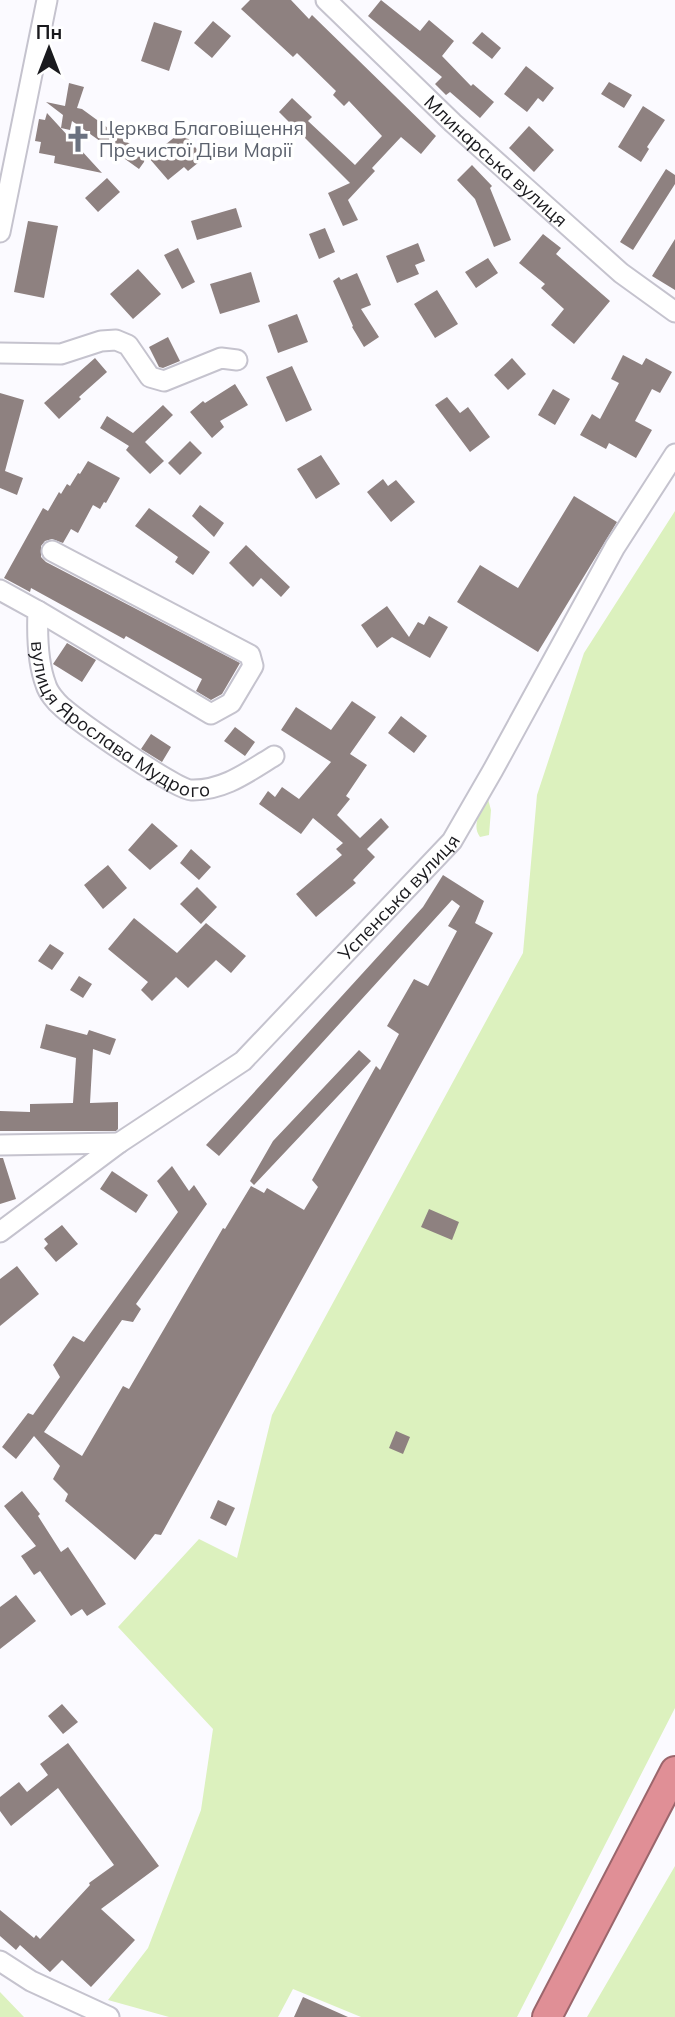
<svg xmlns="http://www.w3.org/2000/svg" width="675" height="2017" viewBox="0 0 675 2017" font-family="Mulish,sans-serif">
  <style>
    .green { fill: #dcf1be }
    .building { fill: #8e8180 }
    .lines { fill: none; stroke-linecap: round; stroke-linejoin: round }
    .minor-casing { stroke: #c5c3ce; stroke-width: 23 }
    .highway-casing { stroke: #9b666c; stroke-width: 32 }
    .minor { stroke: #fff; stroke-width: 19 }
    .highway { stroke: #e08f96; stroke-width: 28 }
    .labels { text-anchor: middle; stroke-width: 7; stroke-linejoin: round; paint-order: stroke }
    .worship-label { font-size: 19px; fill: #5b616d; stroke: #fff; text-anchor: start }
    .street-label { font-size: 19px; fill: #1a1a1e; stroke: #fff }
  </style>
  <rect width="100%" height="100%" fill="#fbfaff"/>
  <path class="green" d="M675,511V1708L517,2017H361L293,1989L278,2017H169L108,2000L148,1948L201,1810L213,1729L118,1627L199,1539L237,1558L272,1415L523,953L537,795L584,653Z
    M488,799L491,810L489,835L480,837C471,824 481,812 488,799Z
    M675,1866V2017H587Z
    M0,1992L24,2017H0Z"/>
  <path class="building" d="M250,0H291L309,19L312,15L436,136L421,154L401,137L372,168L375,171L348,200L358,220L343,226L328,193L350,183L279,112L292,98L312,117L308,121L355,165L382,136L349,101L344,106L333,95L336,91L297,53L293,57L241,9Z
    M381,0L420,31L429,20L454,41L442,56L471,86L473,84L494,102L480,118L450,92L446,95L435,84L442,77L368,16Z
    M213,21L231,36L212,58L194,43Z
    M154,22L182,31L169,71L141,61Z
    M482,32L501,48L492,59L472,43Z
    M526,66L554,88L543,102L538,98L527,112L504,94Z
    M609,82L632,95L624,108L601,94Z
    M69,83L84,87L77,108L82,109L145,155L144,162L139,169L72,121L70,130L61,128L63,115L46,102L65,106Z
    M643,106L665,120L647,147L649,149L641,162L618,147Z
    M47,113L102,173L54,163L55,156L39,153L41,142L35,141L39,119L45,120Z
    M529,126L554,150L534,172L509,148Z
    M182,131L204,158L188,171L184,167L168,180L149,158Z
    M472,165L492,186L490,188L511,240L494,247L475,199L457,180Z
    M666,169L675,175V184L633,250L620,242Z
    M107,178L120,192L98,212L85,198Z
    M236,208L242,227L197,240L191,221Z
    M28,221L58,226L44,298L14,292Z
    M325,228L335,252L319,259L309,234Z
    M543,234L561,248L556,254L610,301L574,344L551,325L564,309L541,288L545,284L519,263Z
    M675,239V290L652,276Z
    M418,243L425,261L415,265L419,274L397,283L386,256Z
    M178,248L195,282L182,289L164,255Z
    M488,258L498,273L476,288L465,272Z
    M138,269L161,294L133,319L110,294Z
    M251,272L260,302L220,314L210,284Z
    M357,273L371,305L361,309L379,337L364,347L352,327L353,326L333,281L339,277L341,280Z
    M437,290L458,324L435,338L414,304Z
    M297,314L308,342L278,353L268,325Z
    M168,337L180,361L163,368L159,367L149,347Z
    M623,355L642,365L646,358L672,372L660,393L652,389L635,421L652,430L636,458L609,443L606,449L580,435L592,414L600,419L619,383L611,379Z
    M95,358L107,372L79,397L81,399L59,419L44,403Z
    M512,358L526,374L508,390L494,375Z
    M292,366L312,410L286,422L266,377Z
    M235,384L248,405L220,421L224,427L212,438L190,412L203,401L205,403Z
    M553,389L570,399L555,425L538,415Z
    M0,393L24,400L5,471L23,478L17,495L0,488Z
    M447,397L460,413L468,407L490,437L470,452L435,405Z
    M163,405L173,415L145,442L164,461L150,474L126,450L129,446L100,428L107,416L133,433Z
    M190,441L202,453L180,475L168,463Z
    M321,455L340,484L316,499L297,469Z
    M88,461L120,478L106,503L104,502L100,509L93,505L78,533L71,529L63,543L52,539L45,541L41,546V557L46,562L240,663L222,694L211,700L196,691L202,679L126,636L124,639L31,588L30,592L4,578L43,508L48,511L59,492L61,494L67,484L70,486L78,473L80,474Z
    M383,479L388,486L396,480L415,502L391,522L367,492Z
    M574,496L617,522L538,652L457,602L480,565L518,588Z
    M200,505L224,523L214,537L192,516Z
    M149,508L210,552L193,575L175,562L178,557L135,526Z
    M246,545L290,587L281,597L261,578L253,587L229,563Z
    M387,606L409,637L418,622L424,625L429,616L448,627L430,658L392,637L377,648L361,625Z
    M67,643L96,660L82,682L53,664Z
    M352,701L376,717L350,754L367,765L346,796L350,799L337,815L360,838L381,818L389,827L367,849L375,857L353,880L356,883L316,917L296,894L342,855L336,849L343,843L313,818L301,834L259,804L268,791L275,797L282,787L299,799L331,762L281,730L296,707L331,730Z
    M401,716L427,736L414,753L388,733Z
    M235,727L255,742L245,756L224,741Z
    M151,734L171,747L162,762L141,749Z
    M152,823L178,846L150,870L128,850Z
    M191,849L211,867L199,880L180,863Z
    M108,865L127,888L103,909L84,885Z
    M443,875L484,901L475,923L493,933L161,1535L155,1534L135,1560L65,1501L68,1494L53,1479L60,1466L34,1436L16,1459L2,1447L28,1413L33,1415L60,1377L53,1365L73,1336L84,1342L178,1212L157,1181L172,1166L189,1191L194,1185L207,1204L136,1304L141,1309L133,1322L122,1320L44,1432L82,1456L123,1386L129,1389L223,1228L225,1229L251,1186L264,1193L267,1188L304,1210L318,1187L312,1180L376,1066L380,1070L399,1034L387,1026L414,979L428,986L457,931L448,926L460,906L452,900L219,1156L206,1145L423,907Z
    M197,887L217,907L201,924L180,904Z
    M134,918L177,953L206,923L246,956L231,973L216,960L188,988L176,977L152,1001L141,990L148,982L108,949Z
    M50,944L64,953L52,970L38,961Z
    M79,976L92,984L83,998L70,990Z
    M46,1024L87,1035L89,1030L116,1039L110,1055L93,1049L90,1103L118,1102V1129L116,1131H0V1111L30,1112V1104L73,1103L76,1058L40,1048Z
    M359,1050L371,1061L254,1185L250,1181L273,1141Z
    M0,1158H3L16,1199L0,1204Z
    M112,1171L148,1195L136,1213L100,1189Z
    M429,1209L459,1222L452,1240L421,1227Z
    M62,1225L78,1244L56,1262L44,1248L48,1244L44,1239Z
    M17,1266L39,1294L0,1326V1279Z
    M396,1431L410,1437L403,1454L389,1448Z
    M22,1491L40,1514L38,1516L61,1552L68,1547L106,1604L87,1616L82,1609L71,1616L40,1571L34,1575L21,1556L36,1546L4,1506Z
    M218,1500L235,1508L226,1526L210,1518Z
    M16,1595L36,1621L0,1649V1607Z
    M62,1704L78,1722L63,1734L48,1716Z
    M68,1743L159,1866L101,1909L135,1940L91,1987L62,1960L50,1972L20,1945L16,1950L0,1936V1910L34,1938L36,1935L40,1939L90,1885L89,1883L114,1865L58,1788L11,1826L0,1811V1797L19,1782L27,1792L48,1775L40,1764Z
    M303,1997L348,2017H294Z"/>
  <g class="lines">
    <defs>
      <g id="minor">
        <path id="s1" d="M326,0L453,123L621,273L675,312"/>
        <path d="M0,232L47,0"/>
        <path d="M0,353L61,354L101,341L116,340L128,345L150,377L164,381L221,358L237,360"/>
        <path id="s2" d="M0,590L38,611C37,634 38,664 46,685C48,692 56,702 62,707C78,721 176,790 191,790C223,791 248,772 274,756"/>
        <path d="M38,611L211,714L231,703L253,666L250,655L52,551"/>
        <path d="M0,1145L119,1143"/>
        <path id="s3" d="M0,1232L119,1143L243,1061L452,841L493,770L615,547L675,454"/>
        <path d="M0,1961L31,1981L109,2017"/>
      </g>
      <path id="highway" d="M547,2017L675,1771"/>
    </defs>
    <use href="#minor" class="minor-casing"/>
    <use href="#highway" class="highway-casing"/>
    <use href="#minor" class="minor"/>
    <use href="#highway" class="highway"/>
  </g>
  <defs>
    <symbol id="church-bare" viewBox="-9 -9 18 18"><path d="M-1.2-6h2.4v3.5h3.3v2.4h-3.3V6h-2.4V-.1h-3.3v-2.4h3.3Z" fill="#6b7280" stroke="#fff" stroke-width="2.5" paint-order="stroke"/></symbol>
  </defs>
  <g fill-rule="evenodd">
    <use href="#church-bare" x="59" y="120" width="38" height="38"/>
  </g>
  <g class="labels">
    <g class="worship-label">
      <text x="99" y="135">Церква Благовіщення<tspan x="99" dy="22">Пречистої Діви Марії</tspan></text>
    </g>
    <g class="street-label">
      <text dy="7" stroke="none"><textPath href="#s1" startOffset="234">Млинарська вулиця</textPath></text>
      <text dy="7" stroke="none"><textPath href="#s2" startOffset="196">вулиця Ярослава Мудрого</textPath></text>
      <text dy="7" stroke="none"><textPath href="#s3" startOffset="523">Успенська вулиця</textPath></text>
    </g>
  </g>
  <g transform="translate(49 49)" stroke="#ffffff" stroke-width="5" paint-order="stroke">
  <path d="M0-5L12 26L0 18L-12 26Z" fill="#1a1a1e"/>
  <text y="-10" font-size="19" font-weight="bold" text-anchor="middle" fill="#1a1a1e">Пн</text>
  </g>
</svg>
